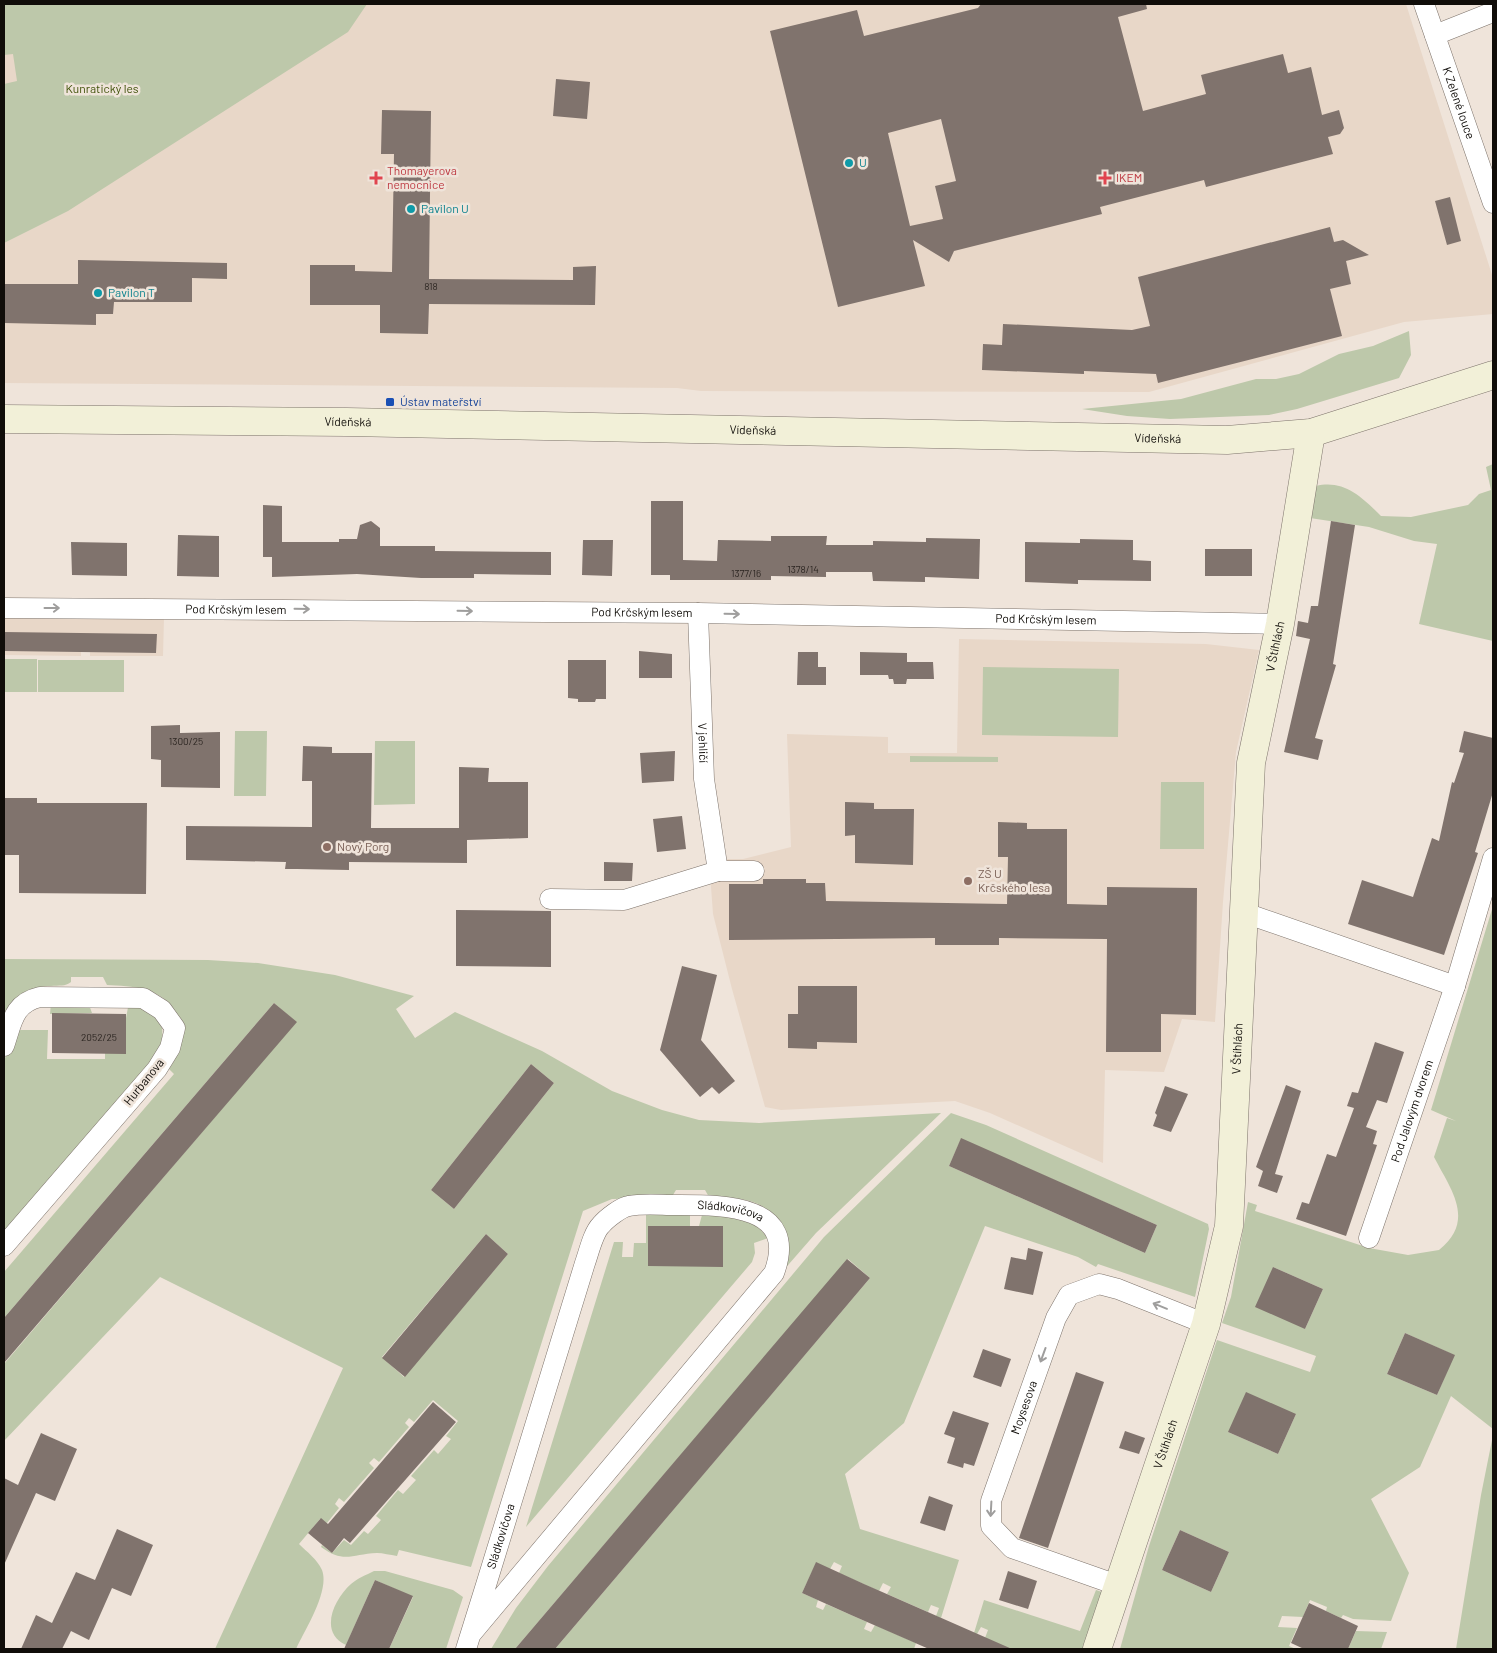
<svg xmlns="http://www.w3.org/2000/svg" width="1497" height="1653" viewBox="0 0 1497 1653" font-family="Barlow,sans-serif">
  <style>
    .built { fill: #e8d7c8 }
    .green { fill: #bdc8aa; fill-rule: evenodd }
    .building { fill: #80736d; fill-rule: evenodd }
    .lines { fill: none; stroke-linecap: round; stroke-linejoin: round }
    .street-casing { stroke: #7d736b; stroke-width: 21 }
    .secondary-casing { stroke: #7d736b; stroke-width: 29 }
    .street { stroke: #fff; stroke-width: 20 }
    .secondary { stroke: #f2f0d8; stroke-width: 28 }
    .oneway { stroke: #9f9e9d }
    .culture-dot { fill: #0f9aa8; stroke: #efe4da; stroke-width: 2 }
    .health-dot { fill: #e0444e; stroke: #efe4da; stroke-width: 2 }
    .transit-dot { fill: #1a4fb4; stroke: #efe4da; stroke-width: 2 }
    .education-dot { fill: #8d6e63; stroke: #efe4da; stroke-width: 2 }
    .labels { text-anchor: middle; stroke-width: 5; stroke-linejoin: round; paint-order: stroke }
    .number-label { font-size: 10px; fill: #2c2622 }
    .park-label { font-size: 12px; fill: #3f5108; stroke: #efe4da }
    .street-label { font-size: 12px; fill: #100d09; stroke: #efe4da }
    .culture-label { font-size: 12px; fill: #0d838f; stroke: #efe4da; text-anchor: start }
    .health-label { font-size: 12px; fill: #be3a42; stroke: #efe4da; text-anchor: start }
    .transit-label { font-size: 12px; fill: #164399; stroke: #efe4da; text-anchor: start }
    .education-label { font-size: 12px; fill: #785e54; stroke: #efe4da; text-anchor: start }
  </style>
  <rect width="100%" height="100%" fill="#efe4da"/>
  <path class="built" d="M20,4H1406L1493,278V314L1404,322L1149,392L701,391L677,388L4,383V8Z
    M4,616L164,618L163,656H90V637H81V656L4,655Z
    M959,639L1206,644L1259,650L1236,752L1223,902L1215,1022L1182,1019L1164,1072L1105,1070L1103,1163L990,1113L955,1101L781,1110L765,1107L732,989L713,914L709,859H743L791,847L787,734L888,737V753H957Z"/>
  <path class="green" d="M4,4H367L348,32L68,211L4,243V84L17,81L13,54L4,55Z
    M1409,331L1411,355L1399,378L1297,409L1269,415L1170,419L1127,416L1082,409L1181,399L1256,379H1276L1299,374L1339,354L1373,346Z
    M1493,464V641L1419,624L1437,544L1414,541L1369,527L1310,518L1316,486C1344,479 1363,498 1381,516L1411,517L1468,505L1479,494L1491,490L1486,467Z
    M4,659H37V692H4Z
    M38,660H124V692H38Z
    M983,667L1119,669L1118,737L982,735Z
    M235,731H267L266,796H234Z
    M375,741H415V804L374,805Z
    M910,756L998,757V762H910Z
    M1161,782H1204V849H1160Z
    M1493,906V1429L1451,1396L1420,1467L1371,1499L1409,1573L1391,1621L1353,1619L1343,1615L1341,1618L1326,1611L1327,1607L1310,1600L1303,1617L1282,1616L1278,1627L1297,1628L1289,1646L1296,1649H1120L1149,1546L1217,1340L1310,1372L1316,1356L1222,1323L1231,1297L1248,1202L1257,1205L1255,1211L1369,1248L1408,1255L1439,1250C1476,1220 1451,1190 1434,1157L1447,1118L1456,1121L1431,1110ZM1273,1267L1323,1289L1305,1329ZM1405,1333L1454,1355L1437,1395L1387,1374ZM1296,1414L1278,1454L1228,1432ZM1180,1530L1229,1552L1211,1592L1162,1570Z
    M4,959L208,960L258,963L335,975L414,996L396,1009L415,1038L455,1012L542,1051L612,1091L662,1110L699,1120L759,1123L941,1113L816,1233L782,1272C780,1261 776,1221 771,1214C759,1197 728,1198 709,1197L705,1190H676L673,1195L667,1198L612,1199L583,1211L471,1567L399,1550L397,1556C390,1555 383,1553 377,1553C352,1554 344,1564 321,1547L322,1545L332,1553L344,1540L351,1545L364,1531L368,1534L381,1520L376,1516L398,1490L403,1494L416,1480L411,1476L434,1450L438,1454L451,1439L446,1436L458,1421L433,1400L414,1422L409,1418L405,1423L409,1427L379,1462L374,1458L369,1463L374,1468L344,1502L339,1498L335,1504L339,1508L327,1523L320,1519L299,1544C307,1552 317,1559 322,1570C330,1591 305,1630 296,1649H215L343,1368L160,1277L4,1441V1364L296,1022L274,1003L4,1318V1272L174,1074L169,1069C177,1058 176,1049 176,1036C176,1029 178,1019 175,1013C163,987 131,986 107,985L103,977H71V982C65,987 59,985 51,986C30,986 16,996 4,1013ZM531,1064L554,1083L454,1209L431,1190ZM486,1234L508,1254L404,1377L382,1357Z
    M88,1002L92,1013L50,1014L51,1003Z
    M129,1002C159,1013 167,1018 160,1052L4,1233V1061L14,1034L19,1030H48L47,1059H105V1053H126V1018Z
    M951,1113L986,1125L1208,1224L1209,1229L1195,1297L1098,1264L1096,1267L1078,1257L985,1226L904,1423L845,1474L860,1529L959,1560L941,1618L936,1616L939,1608L931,1605L928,1612L887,1594L891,1587L883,1583L879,1591L839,1573L842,1566L834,1562L830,1569L816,1563L802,1593L818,1600L816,1607L823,1610L826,1604L867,1622L864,1629L871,1632L875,1625L916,1643L914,1649H555L870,1278L848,1259L515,1649H491L516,1608L548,1566L824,1237ZM961,1139L1157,1225L1145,1253L949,1166Z
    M690,1213V1226L723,1227L699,1226L702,1215C736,1216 745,1210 768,1238L754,1243L755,1253L752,1262L526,1527L614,1242H623L622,1257H633L634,1243H646V1214Z
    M1493,1435V1649H1456L1481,1495Z
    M374,1571H385L453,1590L463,1597L446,1649H389L413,1597L375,1580L346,1645C319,1633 333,1600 351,1584C358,1578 366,1575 374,1571Z
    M1096,1590L1102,1592L1083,1649H1010L985,1638L988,1630L981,1627L977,1634L974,1633L984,1600L1080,1631Z
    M1356,1631L1387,1632L1381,1649H1348Z"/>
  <path class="building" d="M981,4H1146L1147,9L1118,17L1143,111L1206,94L1201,75L1283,54L1288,73L1311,67L1322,115L1339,110L1344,128L1340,134L1328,137L1333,154L1206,187L1204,180L1100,207L1102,214L954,251L949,262L913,240L925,286L838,307L770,31L857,10L864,36L978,8ZM941,119L956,181L935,186L943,219L910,226L888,133Z
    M556,79L590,82L587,119L553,116Z
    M382,110L431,111L429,279L573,280V267L596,266L595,305L429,304L428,334L380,333V305H310V265H355V271L392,272L394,154H381Z
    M1450,197L1461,241L1447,245L1435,201Z
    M1330,227L1334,242L1343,240L1369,255L1346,261L1351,284L1330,289L1342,336L1158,383L1156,374L1084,371V374L982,370L983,344L1002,345L1003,324L1132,330L1150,326L1138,277Z
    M78,260L227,263V279L192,278V302H114L113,314H96V325L4,323V284H78Z
    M651,501H683V560L717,561L718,540L771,541V536H827L826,545H873V541L926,542V538L980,539L979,579L925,577V582L873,581L872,572H826V577L771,576V580H670V575H651Z
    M263,505L282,506V542H339V539H357L360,525L371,521L380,528V546H435V551L551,552V575L474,574V578H421L357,574L272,577V557H263Z
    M1331,521L1355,525L1333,664L1336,665L1315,738L1323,740L1318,760L1284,752L1310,639L1296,636L1298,621L1308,623L1311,606H1318Z
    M178,535L219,536V577L177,576Z
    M1080,539L1133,540V560L1151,561V581L1078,580V584L1025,582V542L1080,543Z
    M583,540H613L612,576L582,575Z
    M71,542L127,543V576L72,575Z
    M1205,549H1252V576H1205Z
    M4,632L157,634L156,653L4,651Z
    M639,651L672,654V678H639Z
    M798,652H818V667H826V685H797Z
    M860,652L907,653V662H933L934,679H907L906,684H894L893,679H889L888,675H860Z
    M568,660H606V699H596L595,702H578V699L568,698Z
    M180,725V733L220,732V788L161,787V760L151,759V726Z
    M1464,731L1493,738V792L1475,852L1478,853L1444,955L1348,924L1362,880L1413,897L1432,838L1439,841L1452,782L1454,783L1464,753L1459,752Z
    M303,746L332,747V753H372L371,828H459V767L489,768L488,782H528V838L467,840V863L349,862V870L297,869H285L286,862L186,860V826L312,827V781H302Z
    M675,751L674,781L642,783L640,753Z
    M4,798H37V803H147L146,894L19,893V855H4Z
    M845,802L874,803V809H914L913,865L855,863V835L845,836Z
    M682,816L686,849L657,852L653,819Z
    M998,822L1027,823V829H1067V904L1107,905V887L1197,888L1196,1015L1161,1014V1052H1106L1107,939L999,938V945H935V938L729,940V884H763V879H806V883H825L826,901L1007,904L1008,857H998Z
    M604,862L633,863L632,881H604Z
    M456,910L551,911V967L456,966Z
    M682,966L717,975L701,1040L735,1081L719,1094L712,1087L700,1097L660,1050Z
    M798,986H857V1043L817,1042V1049L788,1048V1014H798Z
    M274,1003L297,1022L4,1363V1318Z
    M52,1013L126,1014V1054L52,1053Z
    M1375,1042L1404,1052L1387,1103L1377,1100L1366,1127L1377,1131L1373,1144L1377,1145L1346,1236L1296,1219L1302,1202L1309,1204L1327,1154L1336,1157L1354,1108L1347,1106L1352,1092L1358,1093Z
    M531,1064L554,1083L454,1209L431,1190Z
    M1286,1085L1301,1091L1275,1174L1283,1176L1277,1193L1258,1186L1263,1171L1256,1167Z
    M1165,1086L1188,1094L1171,1132L1153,1126L1157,1115L1155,1113Z
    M961,1138L1157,1225L1145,1253L949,1166Z
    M648,1226H723V1267L648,1266Z
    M486,1234L508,1254L405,1377L382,1358Z
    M1028,1248L1043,1252L1033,1295L1004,1289L1011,1257L1026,1260Z
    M847,1259L870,1278L766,1401L555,1649H515Z
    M1273,1267L1323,1289L1305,1329L1255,1307Z
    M1405,1333L1455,1355L1437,1395L1387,1374Z
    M983,1349L1011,1359L1001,1387L973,1377Z
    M1076,1372L1104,1382L1048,1548L1019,1538Z
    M1246,1392L1296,1414L1278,1454L1228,1432Z
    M433,1402L456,1422L350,1543L344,1538L332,1553L308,1533L321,1518L328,1524Z
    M953,1411L989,1423L974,1466L964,1463L963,1468L947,1463L955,1438L944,1434Z
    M1125,1431L1145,1438L1139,1454L1119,1448Z
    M41,1433L77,1449L55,1501L36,1493L4,1565V1478L18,1485Z
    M929,1496L953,1505L945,1531L920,1523Z
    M117,1529L153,1545L131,1596L112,1588L89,1640L71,1631L62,1649H21L36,1615L52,1623L76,1572L95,1580Z
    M1180,1530L1229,1552L1211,1592L1162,1570Z
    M816,1562L864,1584L1012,1649H929L851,1615L802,1593Z
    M1008,1571L1037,1581L1028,1609L999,1600Z
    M375,1580L413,1596L389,1649H344Z
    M1309,1603L1358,1626L1348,1649H1304L1291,1643Z"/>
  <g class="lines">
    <defs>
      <g id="street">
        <path id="s1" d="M1424,4L1493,203"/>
        <path d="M1435,35L1493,12"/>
        <path id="s2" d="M4,608L698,613L1280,624"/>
        <path id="s3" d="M698,613L704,779L718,871"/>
        <path d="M550,899L624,900L718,871H754"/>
        <path d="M1245,913L1455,986"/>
        <path d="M4,1046C12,1023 13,1003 40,997L143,998L162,1010L175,1028L170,1048L157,1069L4,1246"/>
        <path id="s4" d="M1369,1238L1455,986L1493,858"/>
        <path id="s5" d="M1117,1585L1012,1548L991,1526V1501L1056,1318L1069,1295L1099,1284L1118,1289L1206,1324"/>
        <path id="s6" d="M466,1649L486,1585L585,1263C589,1252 593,1233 601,1225C606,1219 621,1207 629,1206C643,1203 661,1205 675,1205C720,1205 800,1203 774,1273L471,1634"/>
      </g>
      <g id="secondary">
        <path id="s7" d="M4,419L347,422L1227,440L1311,433L1493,375"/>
        <path id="s8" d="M1097,1649L1206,1324L1229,1226L1251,763L1280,624L1311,433"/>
      </g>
    </defs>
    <use href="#street" class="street-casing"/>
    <use href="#secondary" class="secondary-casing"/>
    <use href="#street" class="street"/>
    <use href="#secondary" class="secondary"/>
  </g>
  <defs><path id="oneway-shaft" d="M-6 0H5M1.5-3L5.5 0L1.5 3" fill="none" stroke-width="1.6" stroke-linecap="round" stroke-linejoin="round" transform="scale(1.25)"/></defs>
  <g class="oneway">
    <use href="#oneway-shaft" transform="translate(52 608)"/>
    <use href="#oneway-shaft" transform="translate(302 609) rotate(1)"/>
    <use href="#oneway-shaft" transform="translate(465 611) rotate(1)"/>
    <use href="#oneway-shaft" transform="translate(732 614) rotate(1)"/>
    <use href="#oneway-shaft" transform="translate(1160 1306) rotate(-158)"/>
    <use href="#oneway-shaft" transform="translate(1043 1355) rotate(110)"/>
    <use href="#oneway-shaft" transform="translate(991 1509) rotate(93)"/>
  </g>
  <g class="culture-dot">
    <circle cx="849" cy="163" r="5"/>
    <circle cx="411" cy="209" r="5"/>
    <circle cx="98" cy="293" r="5"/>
  </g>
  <g class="health-dot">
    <path d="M373.5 170.5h5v5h5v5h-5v5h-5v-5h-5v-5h5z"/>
    <path d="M1102.5 170.5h5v5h5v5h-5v5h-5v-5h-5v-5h5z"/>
  </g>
  <rect class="transit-dot" x="385" y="397" width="10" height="10" rx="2.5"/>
  <g class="education-dot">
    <circle cx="327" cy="847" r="5"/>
    <circle cx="968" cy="881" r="5"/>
  </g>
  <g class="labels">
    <g class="number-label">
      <text x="431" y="290">818</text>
      <text x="803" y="573">1378/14</text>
      <text x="746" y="577">1377/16</text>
      <text x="186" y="745">1300/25</text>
      <text x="99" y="1041">2052/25</text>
    </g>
    <g class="park-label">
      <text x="102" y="93">Kunratický les</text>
    </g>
    <g class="street-label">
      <text dy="4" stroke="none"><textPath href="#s1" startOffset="105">K Zelené louce</textPath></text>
      <text dy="4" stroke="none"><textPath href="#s7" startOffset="344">Vídeňská</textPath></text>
      <text dy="4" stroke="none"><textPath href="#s7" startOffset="749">Vídeňská</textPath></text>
      <text dy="4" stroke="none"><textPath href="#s7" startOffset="1154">Vídeňská</textPath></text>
      <text dy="4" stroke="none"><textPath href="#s2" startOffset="232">Pod Krčským lesem</textPath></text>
      <text dy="4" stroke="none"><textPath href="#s2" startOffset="638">Pod Krčským lesem</textPath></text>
      <text dy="4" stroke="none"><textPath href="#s2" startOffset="1042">Pod Krčským lesem</textPath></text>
      <text dy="4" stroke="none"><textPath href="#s8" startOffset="1026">V Štíhlách</textPath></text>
      <text dy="4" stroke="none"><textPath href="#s3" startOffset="130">V jehličí</textPath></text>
      <text dy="4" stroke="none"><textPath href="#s8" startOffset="621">V Štíhlách</textPath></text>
      <text transform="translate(144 1082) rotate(-51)" y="4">Hurbanova</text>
      <text dy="4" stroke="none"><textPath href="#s4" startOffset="134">Pod Jalovým dvorem</textPath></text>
      <text dy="4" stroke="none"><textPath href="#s6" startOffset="582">Sládkovičova</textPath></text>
      <text dy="4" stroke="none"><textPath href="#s5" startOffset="266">Moysesova</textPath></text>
      <text dy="4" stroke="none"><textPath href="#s8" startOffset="216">V Štíhlách</textPath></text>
      <text dy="4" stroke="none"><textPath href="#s6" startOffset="118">Sládkovičova</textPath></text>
    </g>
    <g class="culture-label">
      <text x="859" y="167">U</text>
      <text x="421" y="213">Pavilon U</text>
      <text x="108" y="297">Pavilon T</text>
    </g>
    <g class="health-label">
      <text x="387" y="175">Thomayerova<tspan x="387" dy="14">nemocnice</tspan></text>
      <text x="1116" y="182">IKEM</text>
    </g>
    <g class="transit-label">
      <text x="400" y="406">Ústav mateřství</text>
    </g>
    <g class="education-label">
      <text x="337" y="851">Nový Porg</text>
      <text x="978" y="878">ZŠ U<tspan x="978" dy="14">Krčského lesa</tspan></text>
    </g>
  </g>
  <rect width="1497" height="1653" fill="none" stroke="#100d09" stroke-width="10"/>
</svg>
